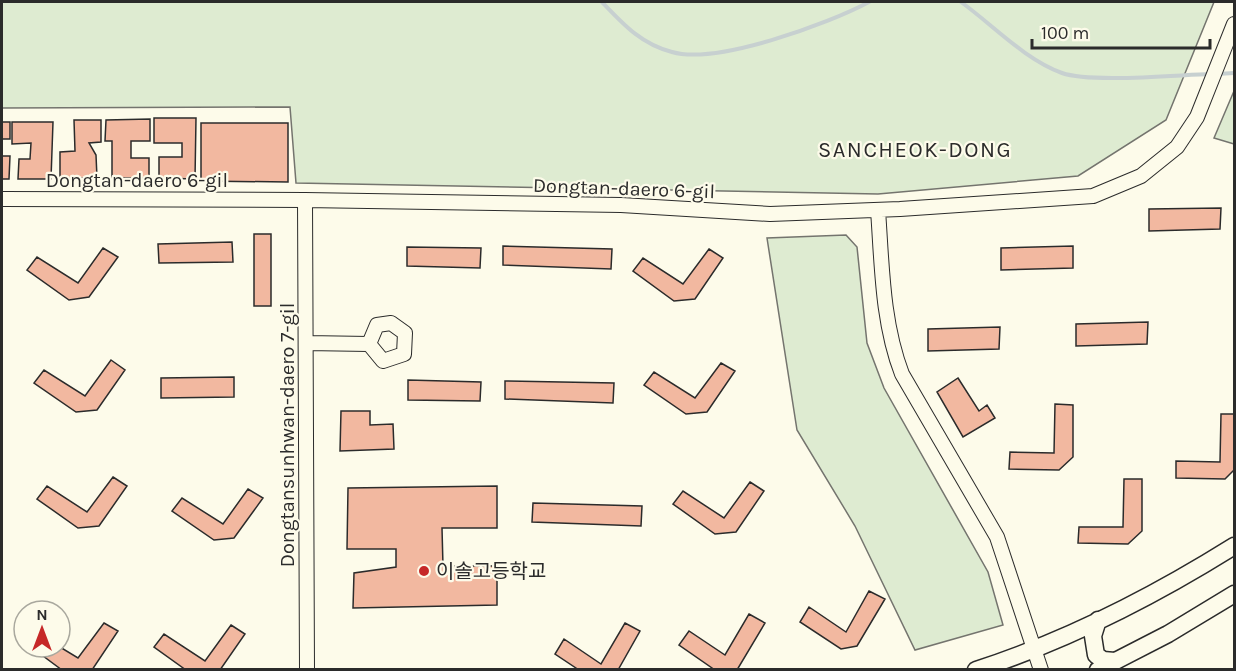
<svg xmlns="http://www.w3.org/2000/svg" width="1236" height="671" viewBox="0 0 1236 671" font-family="Karla,'Noto Sans KR',sans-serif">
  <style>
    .green { fill: #deebd1; stroke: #74746e; stroke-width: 1.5 }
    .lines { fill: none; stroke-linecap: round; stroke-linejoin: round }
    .stream { stroke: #c7d0d0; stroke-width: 4 }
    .building { fill: #f2b8a0; stroke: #2b2b2b; stroke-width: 1.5 }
    .minor-casing { stroke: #2b2b2b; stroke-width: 16 }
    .major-casing { stroke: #2b2b2b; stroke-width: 19 }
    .minor { stroke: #fdfbea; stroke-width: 14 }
    .major { stroke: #fdfbea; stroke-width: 16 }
    .poi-dot { fill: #c62828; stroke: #fdfbea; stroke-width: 2 }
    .labels { text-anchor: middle; stroke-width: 4.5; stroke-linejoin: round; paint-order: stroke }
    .street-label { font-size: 20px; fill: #2b2b2b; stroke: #fdfbea }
    .poi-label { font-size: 20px; fill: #2b2b2b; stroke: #fdfbea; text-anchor: start }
    .quarter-label { font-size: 22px; letter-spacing: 1.5px; fill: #2b2b2b; stroke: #fdfbea }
  </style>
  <rect width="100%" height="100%" fill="#fdfbea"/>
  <path class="green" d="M2,2H1214L1166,120L1078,176L878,194L296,183L290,107L2,108Z
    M1234,91V144L1214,138Z
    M846,235L857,247L867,343L884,388L988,572L1003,625L915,650L855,526L797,430L767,238Z"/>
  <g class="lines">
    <path class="stream" d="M602,2C623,24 641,44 672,52C716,65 828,24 869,2
      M961,2C993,25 1024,59 1062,73C1090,83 1176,75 1210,74
      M1217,74L1234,73"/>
  </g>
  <path class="building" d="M154,118H196L195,179L159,178V157H182V143H154Z
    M150,119V141H131V158H149V178H112V141H105L106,120Z
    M74,120H101V142L89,143L96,155L97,178H60V152L75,151Z
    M2,122H10V139H2Z
    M12,122H53L51,179H18L19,159H30L31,143L12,144Z
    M201,123H288V182L201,181Z
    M2,156H10L9,179H2Z
    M1221,208L1220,229L1149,231V209Z
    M254,234H271V306H254Z
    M232,242L233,262L159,263L158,244Z
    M503,246L612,249L611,269L503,265Z
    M1073,246V268L1001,270V248Z
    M407,247L481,248L480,268L407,266Z
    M103,248L118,257L89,297L69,300L27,270L37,257L78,283Z
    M709,249L723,258L695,299L674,301L633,271L643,258L683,284Z
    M1148,322L1147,344L1076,346V324Z
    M1000,327L999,349L928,351V329Z
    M111,360L125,370L97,410L76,412L34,383L44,370L85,396Z
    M721,363L735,371L707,412L686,414L644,385L654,372L695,398Z
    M234,377V397L161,398V378Z
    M958,378L979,411L987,405L995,418L963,437L937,392Z
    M408,380L481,382L480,401L408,400Z
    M505,381L614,383L613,403L505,399Z
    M1055,404L1073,405V457L1059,470L1009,469L1010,452L1054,453Z
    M341,411H370V425L393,424L394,449L340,451Z
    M1221,414H1234V470L1225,479L1176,478V461L1220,462Z
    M113,477L127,486L99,526L78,528L37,499L47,486L87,512Z
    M1124,479H1142V531L1128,544L1078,543L1079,527H1123Z
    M750,482L764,491L736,532L715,534L673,504L683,491L724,518Z
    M497,486V528H442L443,566H497V605L353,608L354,573L396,567V549H347L348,488Z
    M248,489L263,498L234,538L214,540L172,511L182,498L223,524Z
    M533,503L642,506L641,526L532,522Z
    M869,591L885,599L857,646L841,649L800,622L809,607L846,632Z
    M749,614L765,623L737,670H715L679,645L689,631L725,655Z
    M104,623L118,631L92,670H62L31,647H60L78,658Z
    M625,623L640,631L618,670H579L555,654L564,639L601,664Z
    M231,625L245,634L220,670H186L154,647L164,634L205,661Z"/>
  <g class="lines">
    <defs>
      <path id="minor" d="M2,199L305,200L621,205L770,214L900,209L1093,196L1141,176L1177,147L1197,117L1234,24
        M305,200L307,670
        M878,210C882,265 882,322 902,374L997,537L1041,670
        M306,343L369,344L377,325L391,323L405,333L404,354L383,361L369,344"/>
      <path id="major" d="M1098,620L1093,636L1096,655L1103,660L1115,661
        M976,670C1066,641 1154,596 1234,546
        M1098,670L1168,634L1234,594"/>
    </defs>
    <use href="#minor" class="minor-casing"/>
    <use href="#major" class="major-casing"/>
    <use href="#minor" class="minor"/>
    <use href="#major" class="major"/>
  </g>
  <circle class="poi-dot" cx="424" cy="571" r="6"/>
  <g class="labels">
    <g class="street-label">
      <text x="137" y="187">Dongtan-daero 6-gil</text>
      <text transform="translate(624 188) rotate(2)" y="7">Dongtan-daero 6-gil</text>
      <text transform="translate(287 435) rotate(-90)" y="7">Dongtansunhwan-daero 7-gil</text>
    </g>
    <g class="poi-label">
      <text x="436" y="578">이솔고등학교</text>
    </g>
    <g class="quarter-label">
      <text x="915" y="157">SANCHEOK-DONG</text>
    </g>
  </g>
  <rect width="1236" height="671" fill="none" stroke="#2b2b2b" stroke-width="6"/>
  <g transform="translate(42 629)"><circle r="28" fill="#fdfbea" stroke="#a9a89e" stroke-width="1.5"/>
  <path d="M0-4.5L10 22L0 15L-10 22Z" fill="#c62828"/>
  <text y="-9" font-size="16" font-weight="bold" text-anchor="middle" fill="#2b2b2b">N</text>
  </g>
  <path d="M1032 39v9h178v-9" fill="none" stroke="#2b2b2b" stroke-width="3"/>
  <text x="1041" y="39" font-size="18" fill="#2b2b2b" stroke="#fdfbea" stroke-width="4.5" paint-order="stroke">100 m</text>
</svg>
